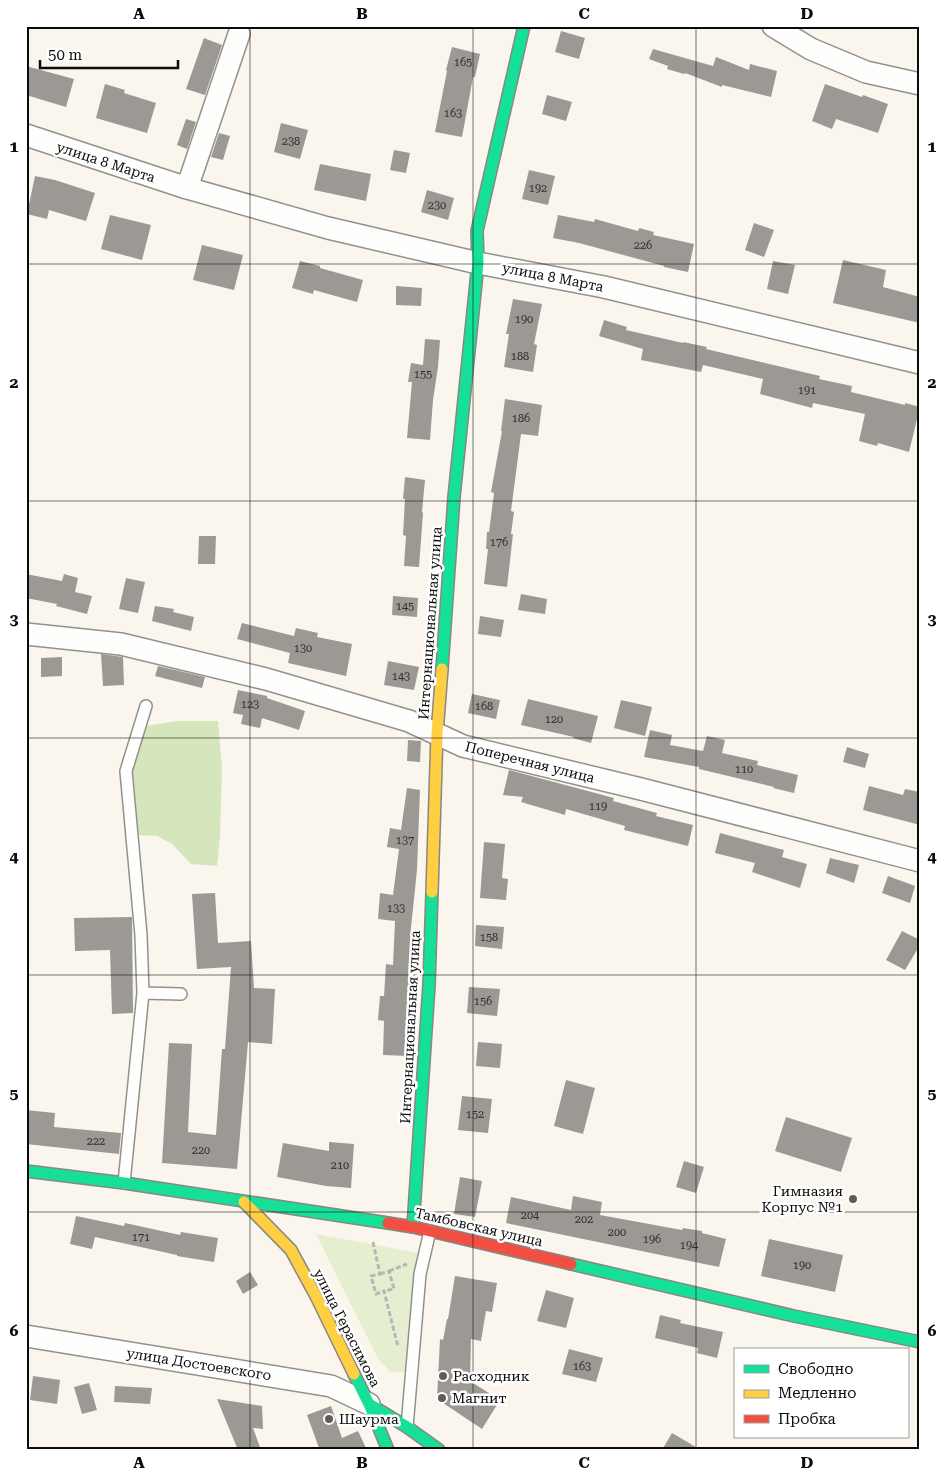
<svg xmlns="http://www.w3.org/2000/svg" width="946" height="1476" viewBox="0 0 946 1476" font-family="'Roboto Serif',serif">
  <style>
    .green { fill: #e5eece }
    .forest { fill: #d6e6bc }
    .building { fill: #9c9995 }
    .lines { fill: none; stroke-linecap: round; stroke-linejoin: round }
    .lane-casing { stroke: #93918d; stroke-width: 14 }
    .street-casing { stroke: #93918d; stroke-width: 24 }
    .fast-casing { stroke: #898784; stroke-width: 14 }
    .slow-casing { stroke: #898784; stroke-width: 14 }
    .jam-casing { stroke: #898784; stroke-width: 14 }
    .path { stroke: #b7b6b5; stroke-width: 3; stroke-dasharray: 5 2.5; stroke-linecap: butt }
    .lane { stroke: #fefefc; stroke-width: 11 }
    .street { stroke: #fefefc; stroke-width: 21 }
    .fast { stroke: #16e098; stroke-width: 11 }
    .slow { stroke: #ffcf43; stroke-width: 11 }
    .jam { stroke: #f24e42; stroke-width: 11 }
    .grid { fill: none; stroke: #0b0b0b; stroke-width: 1; stroke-opacity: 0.55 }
    .poi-dot { fill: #5f5d5a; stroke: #fff; stroke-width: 2 }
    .labels { text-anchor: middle; stroke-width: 5; stroke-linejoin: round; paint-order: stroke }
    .number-label { font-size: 11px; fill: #2f2e2e }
    .street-label { font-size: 14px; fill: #0b0b0b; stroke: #fff }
    .poi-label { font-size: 14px; fill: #0b0b0b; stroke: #fff; text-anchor: start }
    .neatline { fill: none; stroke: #0b0b0b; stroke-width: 2 }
    .grid-label { font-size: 16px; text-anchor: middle; font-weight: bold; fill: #0b0b0b }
  </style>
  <rect width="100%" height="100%" fill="#faf6ee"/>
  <path class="green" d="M316,1234L419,1253L406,1372H390L377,1357Z"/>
  <path class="forest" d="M177,721H218L222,767L220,837L217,866L191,864L172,844L157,836L132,835L126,771L139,727Z"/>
  <path class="building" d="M561,31L585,38L579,59L555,52Z
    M204,38L222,45L205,95L186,89Z
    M452,47L480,54L475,77H473L462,137L435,132L447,71L446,70Z
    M653,49L713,66L716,57L749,70L750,64L777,71L771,97L722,85V87L685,73L684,74L667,69L668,66L649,59Z
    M26,66L74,79L66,107L26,95Z
    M105,84L125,90L124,93L156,103L147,133L96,118Z
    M825,84L862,97L863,95L888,104L878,133L836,119L832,129L812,121Z
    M547,95L572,102L566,121L542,114Z
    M186,119L196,122L187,149L177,145Z
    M281,123L308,130L300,159L274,152Z
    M219,133L230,136L223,160L211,157Z
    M394,150L410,153L406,173L390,170Z
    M320,164L371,174L366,201L314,190Z
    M529,170L555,176L548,205L522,199Z
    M35,176L55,180L95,193L86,221L49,210L47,219L27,214Z
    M427,190L454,198L448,220L421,212Z
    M110,215L151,225L142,260L101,249Z
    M558,215L594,222L595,219L638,231L639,228L654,232L653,235L694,244L688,272L664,267V266L579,243L553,238Z
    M754,223L774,230L764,257L745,250Z
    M202,245L243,255L234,290L193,280Z
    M843,260L886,270L883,287L920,297V323L833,303Z
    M300,261L320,266V268L363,280L357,302L314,290L313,294L292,288Z
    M773,261L795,265L788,294L767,289Z
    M396,286L422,288L421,306L396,305Z
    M513,299L542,304L534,344L537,345L533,372L504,367L509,334H506Z
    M604,320L627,327L626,330L683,343V342L707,347L706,349L820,376L819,379L852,386L851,392L905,405V403L920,407L909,452L878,443L877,446L859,441L865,414L813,403L812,408L760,394L763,379L703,365L701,372L641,360L643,349L599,336Z
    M425,339L440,340L438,367L433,400L430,440L407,438L412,382H408L411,363L423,365Z
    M505,399L542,405L538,436L521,434L511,511L514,512L511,534H513L507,587L484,584L488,549H486L487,532H489L494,493L491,492L502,431H501Z
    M405,477L425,480L422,512L423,513L419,567L404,566L406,536L403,535L405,499H403Z
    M199,536H216L215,564H198Z
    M26,574L62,581L64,574L78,578L75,592L92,596L87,614L56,606L57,604L26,598Z
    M126,578L145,582L138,613L119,609Z
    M521,594L547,599L545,614L518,610Z
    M393,596L418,598L417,617L392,615Z
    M155,606L174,609L173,612L194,617L191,631L152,621Z
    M480,616L504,620L501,637L478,634Z
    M242,623L294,636L296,628L318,633L317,637L352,644L346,676L288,663L290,653L237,639Z
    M101,654L123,657L124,685L103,686Z
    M62,657V676L41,677V658Z
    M388,661L419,667L414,690L384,685Z
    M158,666L205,677L202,688L155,676Z
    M238,690L267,696V698L305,711L299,730L262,718L260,728L241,724L243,715L233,713Z
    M472,694L500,700L496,719L468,713Z
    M528,699L598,716L591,743L573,738L574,737L521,725Z
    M621,700L652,707L645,736L614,728Z
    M650,730L672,735L670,745L703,751L707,736L725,740L722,753L758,761L757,765L798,775L794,793L773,788L774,787L699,769V767L644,757Z
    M408,740L421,741L420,762L407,761Z
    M847,747L869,754L865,768L843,762Z
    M509,770L614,798L613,801L657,813L656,816L693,825L688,846L624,830L625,826L566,809L565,815L521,802L523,797L503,795Z
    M869,786L903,795L905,789L920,792V825L863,810Z
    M407,788L420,790L417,870L410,937L415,938L409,1056L383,1055L384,1021L378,1020L380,996H384L386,964L393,965L395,921L378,919L380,893L393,895L399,849L387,847L390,828L401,830Z
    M720,833L784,850L782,857L807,864L800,888L752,872L755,863L715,853Z
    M484,842L505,844L502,878L508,879L506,900L480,898Z
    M830,858L859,865L854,883L826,873Z
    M888,876L915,886L910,903L882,893Z
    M215,893L218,943L251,941L254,988L275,989L272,1044L248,1042L237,1169L162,1163L169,1043L192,1044L188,1132L216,1135L222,1049H225L231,967L197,969L192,894Z
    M132,917L133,1013L112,1014L110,950L75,951L74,918Z
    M476,925L504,927L502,949L475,946Z
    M902,931L920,940V945L905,970L886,960Z
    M469,987L500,989L497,1016L467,1013Z
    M478,1042L502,1044L500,1068L476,1066Z
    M566,1080L595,1088L583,1134L554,1126Z
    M462,1096L492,1099L488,1133L458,1130Z
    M26,1110L55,1113L54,1127L121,1133L119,1154L26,1144Z
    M786,1117L852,1138L841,1172L775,1151Z
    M329,1142L354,1144L351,1188L326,1186L277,1177L283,1143L329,1151Z
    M684,1161L704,1167L696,1193L676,1187Z
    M460,1177L482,1181L475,1217L454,1214Z
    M573,1196L602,1202L600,1215L682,1230L683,1228L702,1231V1233L726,1239L719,1267L506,1223L511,1197L571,1210Z
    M76,1216L124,1226L125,1223L180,1235L181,1232L218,1238L214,1262L177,1256V1255L95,1237L92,1249L70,1244Z
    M769,1239L843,1255L835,1292L761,1276Z
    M250,1272L258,1285L243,1294L236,1281Z
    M455,1276L497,1283L492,1312L486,1311L481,1341L471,1339L470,1381L500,1400L482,1429L437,1399L440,1339L443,1340L447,1319H448Z
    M546,1290L574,1298L566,1328L537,1321Z
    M660,1315L681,1320L680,1323L723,1332L717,1358L697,1353L698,1348L655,1338Z
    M569,1349L603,1358L596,1382L562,1374Z
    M33,1376L60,1380L57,1404L30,1400Z
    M89,1383L97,1410L82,1414L74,1387Z
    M115,1386L152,1388L150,1404L114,1402Z
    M217,1399L262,1406L263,1429L253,1428L261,1450H238Z
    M331,1406L342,1438L358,1431L367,1450H316L319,1448L307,1415Z
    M672,1433L701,1450H662Z"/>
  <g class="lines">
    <defs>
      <path id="lane" d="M143,993L141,935L126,771L146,706
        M124,1183L143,993L181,994
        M407,1427L420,1274L430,1231"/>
      <path id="street" d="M773,26L811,49L866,72L920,84
        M26,135L187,188L328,228L478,263L604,287L920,363
        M187,188L239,34
        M26,634L121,644L266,679L409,721L463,746L641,789L920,861
        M26,1336L331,1386L369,1404"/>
      <path id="fast" d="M442,669L454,497L478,263L477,231L524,26
        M26,1171L124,1183L388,1223
        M413,1227L429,985L432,892
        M571,1264L794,1316L920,1342
        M354,1374L369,1404L407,1427L439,1450
        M369,1404L388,1450"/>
      <path id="slow" d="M432,892L437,733L442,669
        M244,1202L291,1250L317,1298L354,1374"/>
      <path id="jam" d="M388,1223L413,1227L571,1264"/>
    </defs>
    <use href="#lane" class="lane-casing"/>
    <use href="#street" class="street-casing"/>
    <use href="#fast" class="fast-casing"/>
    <use href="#slow" class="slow-casing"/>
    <use href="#jam" class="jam-casing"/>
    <path class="path" d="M373,1242L380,1274L371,1276L376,1294L384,1291L397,1343L399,1346
      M389,1271L407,1264
      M380,1274L389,1271L394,1289L384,1291"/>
    <use href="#lane" class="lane"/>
    <use href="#street" class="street"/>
    <use href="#fast" class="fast"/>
    <use href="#slow" class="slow"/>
    <use href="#jam" class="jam"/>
  </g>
  <path class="grid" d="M250,26V1450M473,26V1450M696,26V1450M26,264H920M26,501H920M26,738H920M26,975H920M26,1212H920"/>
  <g class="poi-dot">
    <circle cx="853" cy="1199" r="5"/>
    <circle cx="443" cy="1376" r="5"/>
    <circle cx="442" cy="1398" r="5"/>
    <circle cx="329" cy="1419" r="5"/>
  </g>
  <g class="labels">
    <g class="number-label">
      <text x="463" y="66">165</text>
      <text x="453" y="117">163</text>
      <text x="291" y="145">238</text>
      <text x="538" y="192">192</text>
      <text x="437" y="209">230</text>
      <text x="643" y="249">226</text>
      <text x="524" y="323">190</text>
      <text x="520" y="360">188</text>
      <text x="423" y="378">155</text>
      <text x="807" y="394">191</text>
      <text x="521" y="422">186</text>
      <text x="499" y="546">176</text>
      <text x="405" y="610">145</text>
      <text x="303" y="652">130</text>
      <text x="401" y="680">143</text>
      <text x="250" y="708">123</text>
      <text x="484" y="710">168</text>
      <text x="554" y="723">120</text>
      <text x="744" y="773">110</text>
      <text x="598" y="810">119</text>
      <text x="405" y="844">137</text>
      <text x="396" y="912">133</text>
      <text x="489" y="941">158</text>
      <text x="483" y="1005">156</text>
      <text x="475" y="1118">152</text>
      <text x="96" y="1145">222</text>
      <text x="201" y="1154">220</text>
      <text x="340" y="1169">210</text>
      <text x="530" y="1219">204</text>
      <text x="584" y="1223">202</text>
      <text x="617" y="1236">200</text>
      <text x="141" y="1241">171</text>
      <text x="652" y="1243">196</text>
      <text x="689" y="1249">194</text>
      <text x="802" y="1269">190</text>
      <text x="582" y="1370">163</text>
    </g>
    <g class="street-label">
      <text transform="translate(106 162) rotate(18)" y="5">улица 8 Марта</text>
      <text transform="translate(553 277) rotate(11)" y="5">улица 8 Марта</text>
      <text transform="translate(430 623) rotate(-86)" y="5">Интернациональная улица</text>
      <text transform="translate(530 762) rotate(14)" y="5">Поперечная улица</text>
      <text transform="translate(410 1027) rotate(-87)" y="5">Интернациональная улица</text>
      <text transform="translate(479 1227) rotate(13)" y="5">Тамбовская улица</text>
      <text transform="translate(347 1328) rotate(63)" y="5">улица Герасимова</text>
      <text transform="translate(199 1364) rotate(9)" y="5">улица Достоевского</text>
    </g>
    <g class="poi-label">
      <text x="843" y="1196" text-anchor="end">Гимназия<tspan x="843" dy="16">Корпус №1</tspan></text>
      <text x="453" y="1381">Расходник</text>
      <text x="452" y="1403">Магнит</text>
      <text x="339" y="1424">Шаурма</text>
    </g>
  </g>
  <rect width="946" height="1476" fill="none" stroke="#ffffff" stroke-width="55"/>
  <rect x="734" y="1348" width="175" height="90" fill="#ffffff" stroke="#9d9d9d"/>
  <rect x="744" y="1365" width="25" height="8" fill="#16e098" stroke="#9d9d9d"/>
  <text x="778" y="1374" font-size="15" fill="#0b0b0b">Свободно</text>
  <rect x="744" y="1390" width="25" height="8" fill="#ffcf43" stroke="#9d9d9d"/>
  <text x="778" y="1398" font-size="15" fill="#0b0b0b">Медленно</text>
  <rect x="744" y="1415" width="25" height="8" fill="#f24e42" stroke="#9d9d9d"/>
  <text x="778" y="1424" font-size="15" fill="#0b0b0b">Пробка</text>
  <path d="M40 60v8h138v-8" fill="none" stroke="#0b0b0b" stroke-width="2.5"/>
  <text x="48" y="60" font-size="15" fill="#0b0b0b" stroke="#ffffff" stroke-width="4" paint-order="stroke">50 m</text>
  <rect x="28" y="28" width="890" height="1420" class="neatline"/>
  <g class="grid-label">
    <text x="139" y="19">A</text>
    <text x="362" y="19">B</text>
    <text x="584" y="19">C</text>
    <text x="807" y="19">D</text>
    <text x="14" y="152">1</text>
    <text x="932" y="152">1</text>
    <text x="14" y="388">2</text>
    <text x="932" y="388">2</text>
    <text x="14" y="625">3</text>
    <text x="932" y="625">3</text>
    <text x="14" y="862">4</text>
    <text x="932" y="862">4</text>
    <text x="14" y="1099">5</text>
    <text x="932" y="1099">5</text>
    <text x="14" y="1336">6</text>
    <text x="932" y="1336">6</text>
    <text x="139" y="1468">A</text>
    <text x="362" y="1468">B</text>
    <text x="584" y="1468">C</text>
    <text x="807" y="1468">D</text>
  </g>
</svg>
